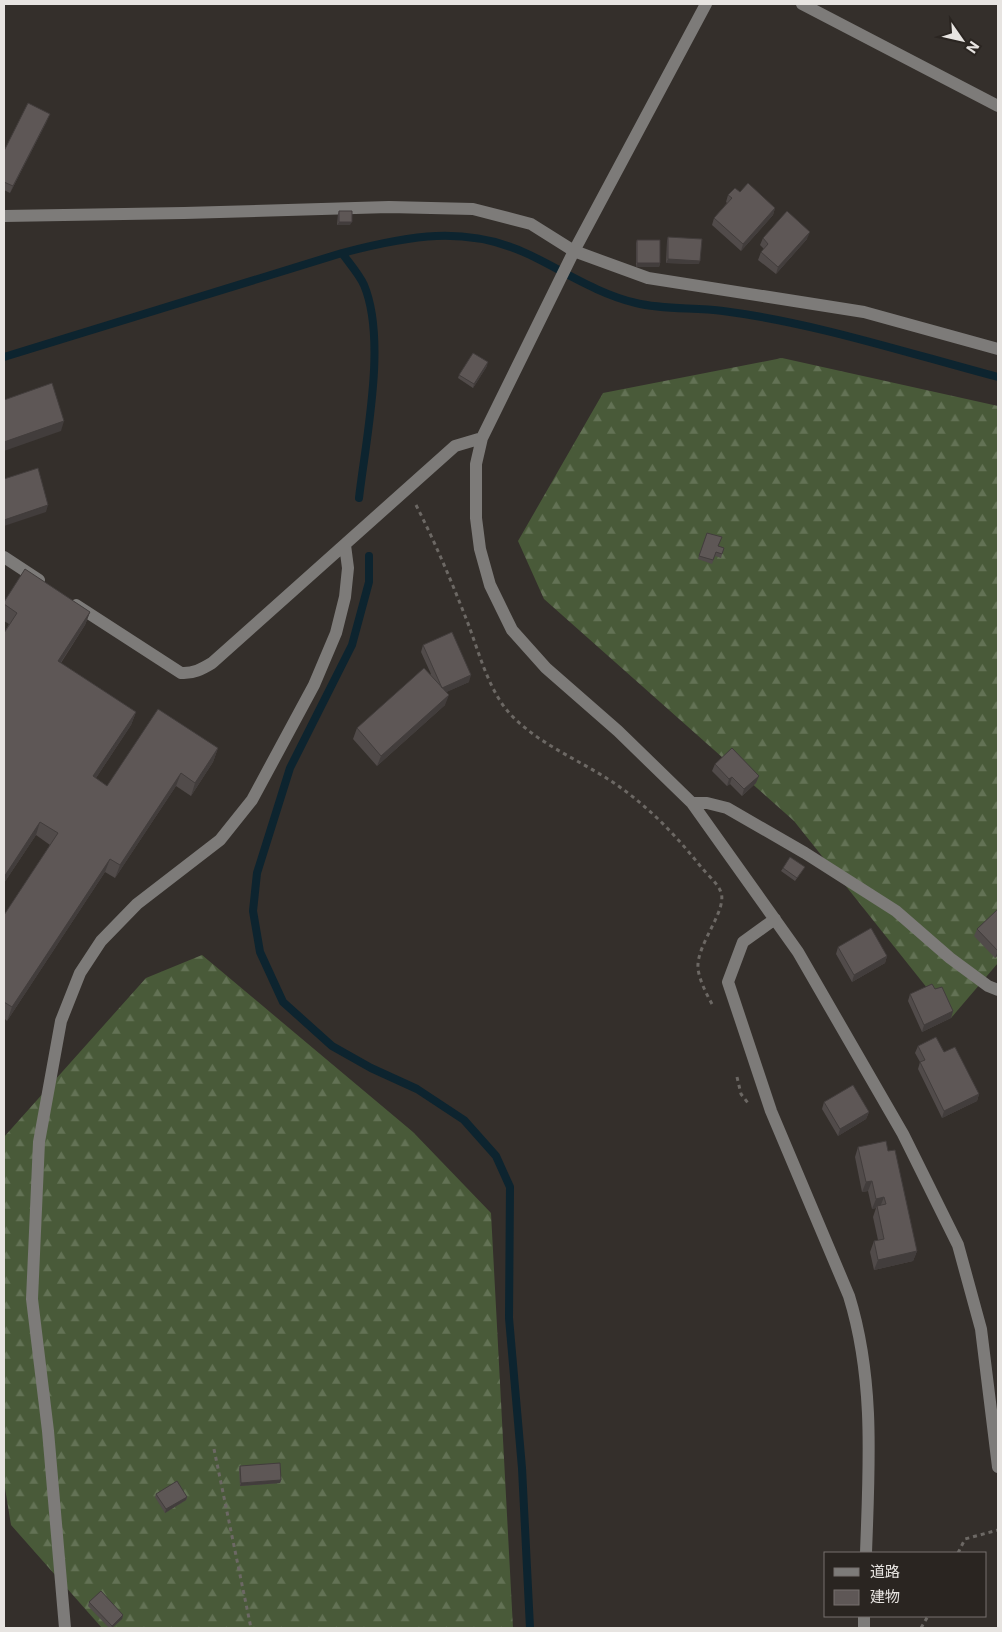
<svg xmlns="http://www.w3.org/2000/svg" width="1002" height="1632" viewBox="0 0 1002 1632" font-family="Inter,'Noto Sans JP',sans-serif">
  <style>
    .forest { fill: url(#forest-firs) }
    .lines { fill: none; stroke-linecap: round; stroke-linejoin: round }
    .stream { stroke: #0d242f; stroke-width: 8 }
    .path { stroke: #6c6864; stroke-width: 3; stroke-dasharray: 4 4; stroke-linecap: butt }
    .minor { stroke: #7d7b79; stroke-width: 12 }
    .wall { fill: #514b4a }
    .shaded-wall { fill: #423d3c }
    .building { fill: #5e5756; stroke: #423d3c }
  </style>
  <defs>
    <pattern id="forest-firs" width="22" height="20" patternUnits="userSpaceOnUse" patternTransform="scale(1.25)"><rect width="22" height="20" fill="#495a39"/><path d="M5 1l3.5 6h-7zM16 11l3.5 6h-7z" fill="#637255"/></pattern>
  </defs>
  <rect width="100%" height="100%" fill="#342f2b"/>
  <path class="forest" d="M782,358L998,406V963L951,1018L794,821L544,599L518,541L603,393Z
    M202,955L413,1132L491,1213L513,1628H102L11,1525L4,1482V1137L146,978Z"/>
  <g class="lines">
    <path class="stream" d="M342,253C407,236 466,224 530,255C565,272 598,294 636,303C664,310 695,307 723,311C816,323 907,353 998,377
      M4,357L342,253C349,263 359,274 364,285C387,340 366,438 359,498
      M369,556V582L352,645L290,768L257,873L253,911L260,952L283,1002L332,1046L371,1068L417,1089L464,1120L496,1156L510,1187L509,1318L522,1468L530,1628"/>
    <path class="path" d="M416,505C436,544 453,585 469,626C480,656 490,694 513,717C541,745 579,760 611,781C646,804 675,834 701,867C707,874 716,882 720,890C730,908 696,944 698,968C699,980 707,995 713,1006
      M737,1077L741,1094L748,1103
      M214,1449L251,1628
      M958,1553L965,1539L998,1530
      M921,1628L928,1616"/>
    <path class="minor" d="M706,4L574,251L482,438L476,464V518L480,549L490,585L512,630L546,668L618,731L692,803L798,952L903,1134L958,1245L981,1329L998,1467
      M802,4L998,106
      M4,216L184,213L389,207L473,209L531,224L574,251L648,278L864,312L998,349
      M4,557L39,580
      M76,605L181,673C193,674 202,669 212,663L455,446L482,438
      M692,803H707L727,808L805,853L896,911L950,958L988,986L998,990
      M775,919L743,942L728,982L771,1111L849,1296C875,1380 869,1466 866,1553
      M65,1628L48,1431L32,1299L39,1142L61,1021L80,973L101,941L137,904L220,840L252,800L314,685L336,633L345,597L348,568L345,545
      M864,1628V1616"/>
  </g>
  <path class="wall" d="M47,121L10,193L4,190V151Z
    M740,192L775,208L773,215L741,251L712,225L714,218L727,203L726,202L728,195Z
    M339,211L350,225H337L338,214Z
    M668,237L699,264L666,263L667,241Z
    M763,238L807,239L776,274L758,260L761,252L764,249L760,245Z
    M637,240L660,263L659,267H636V243Z
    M487,366L473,388L458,378L459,375Z
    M707,533L718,546L722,554L721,558L715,556L712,564L698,559Z
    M4,602L90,612L85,625L61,663L136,712L131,725L96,778L107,786L218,748L213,762L191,796L176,786L115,878L105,872L7,1021L4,1018V915L50,845L36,835L4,883V633L9,624L4,621Z
    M423,645L469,682L446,692L445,705L377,766L353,739L357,728L431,674L421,652Z
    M715,764L756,783L742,796L730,784L727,786L712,771Z
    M783,868L803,870L795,881L781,871Z
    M998,910V955L995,958L974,936L977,929Z
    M838,947L887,956L885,963L852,982L836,954Z
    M935,989L953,1011L951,1018L922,1032L908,1001L910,994Z
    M918,1046L944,1052L979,1094L977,1101L942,1118L918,1069L920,1062L915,1053Z
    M824,1102L869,1112L866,1119L838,1136L822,1109Z
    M858,1147L888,1151L917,1251L913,1261L874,1270L870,1252L874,1241L878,1240L873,1217L876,1208L872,1209L868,1191L862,1192L855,1157Z
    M240,1466L281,1480L280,1483L240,1486L239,1469Z
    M156,1494L187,1497L186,1500L165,1513L155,1497Z
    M89,1602L123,1615L122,1619L112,1628H109L88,1606Z"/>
  <path class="shaded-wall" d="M50,114L47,121L10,193L13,186Z
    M775,208L773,215L741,251L743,244Z
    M339,222H352L350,225H337Z
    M810,232L807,239L776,274L778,267Z
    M668,259L700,261L699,264L666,263Z
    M637,263H660L659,267H636Z
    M488,362L487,366L473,388L474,384Z
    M64,421L61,431L4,451V442Z
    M48,505L46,512L4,526V520Z
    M90,612L85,625L53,674L58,661Z
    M471,675L469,682L440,695L442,688Z
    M449,695L445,705L377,766L381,756Z
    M136,712L131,725L88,790L93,776Z
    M218,748L213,762L191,796L195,783Z
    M181,773L176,786L115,878L120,865Z
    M759,776L756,783L742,796L744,789Z
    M732,777L730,784L727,786L729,779Z
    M40,822L36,835L4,883V877Z
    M110,859L105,872L7,1021L12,1007Z
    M998,950V955L995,958L998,951Z
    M887,956L885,963L852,982L854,975Z
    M953,1011L951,1018L922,1032L924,1025Z
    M979,1094L977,1101L942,1118L944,1111Z
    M869,1112L866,1119L838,1136L840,1129Z
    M872,1181L868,1191L862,1192L866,1182Z
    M884,1197L880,1207L877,1206L876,1208L872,1209L876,1199Z
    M917,1251L913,1261L874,1270L878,1260Z
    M281,1480L280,1483L240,1486L241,1483Z
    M187,1497L186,1500L165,1513L166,1509Z
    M123,1615L122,1619L112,1628H111L112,1626Z"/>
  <path class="building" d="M28,103L50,114L13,186L4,182V151Z
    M748,183L775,208L743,244L714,218L732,198L728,195L735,188L740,192Z
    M339,211H352V222H339Z
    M787,211L810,232L778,267L761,252L768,244L763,238Z
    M668,237L702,239L700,261L668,259Z
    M637,240H660V263H637Z
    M473,353L488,362L474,384L459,375Z
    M52,383L64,421L4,442V400Z
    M38,468L48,505L4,520V479Z
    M707,533L722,537L718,546L724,548L722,554L716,552L713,560L699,556Z
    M25,569L90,612L58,661L136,712L93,776L107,786L158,709L218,748L195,783L181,773L120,865L110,859L12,1007L4,1002V915L58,833L40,822L4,877V633L17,613L4,604V602Z
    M452,632L471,675L442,688L423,645Z
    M424,668L449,695L381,756L357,728Z
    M732,748L759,776L744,789L732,777L729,779L715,764Z
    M790,857L805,867L797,878L783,868Z
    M998,909V951L977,929Z
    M871,928L887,956L854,975L838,947Z
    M932,984L935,989L942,987L953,1011L924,1025L910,994Z
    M936,1037L944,1052L955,1047L979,1094L944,1111L920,1062L925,1060L918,1046Z
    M853,1085L869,1112L840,1129L824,1102Z
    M886,1141L888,1151L895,1150L917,1251L878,1260L874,1241L884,1239L877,1206L886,1204L884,1197L876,1199L872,1181L866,1182L858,1147Z
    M280,1463L281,1480L241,1483L240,1466Z
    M177,1481L187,1497L166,1509L156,1494Z
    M101,1591L123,1615L112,1626L89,1602Z"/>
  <rect width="1002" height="1632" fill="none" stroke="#e7e4e1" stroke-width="10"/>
  <rect x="824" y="1552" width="162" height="65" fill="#2a2521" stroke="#76716e"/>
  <rect x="834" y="1568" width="25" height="8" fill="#7d7b79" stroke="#76716e"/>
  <text x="870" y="1577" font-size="15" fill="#e7e4e1">道路</text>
  <rect x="834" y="1590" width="25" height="15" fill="#5e5756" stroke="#76716e"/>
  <text x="870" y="1602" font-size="15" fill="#e7e4e1">建物</text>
  <g transform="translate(962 40) rotate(124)" stroke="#2a2521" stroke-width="4" paint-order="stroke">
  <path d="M0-4L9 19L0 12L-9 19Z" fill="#e7e4e1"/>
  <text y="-8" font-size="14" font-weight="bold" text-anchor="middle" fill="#e7e4e1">N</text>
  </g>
</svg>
